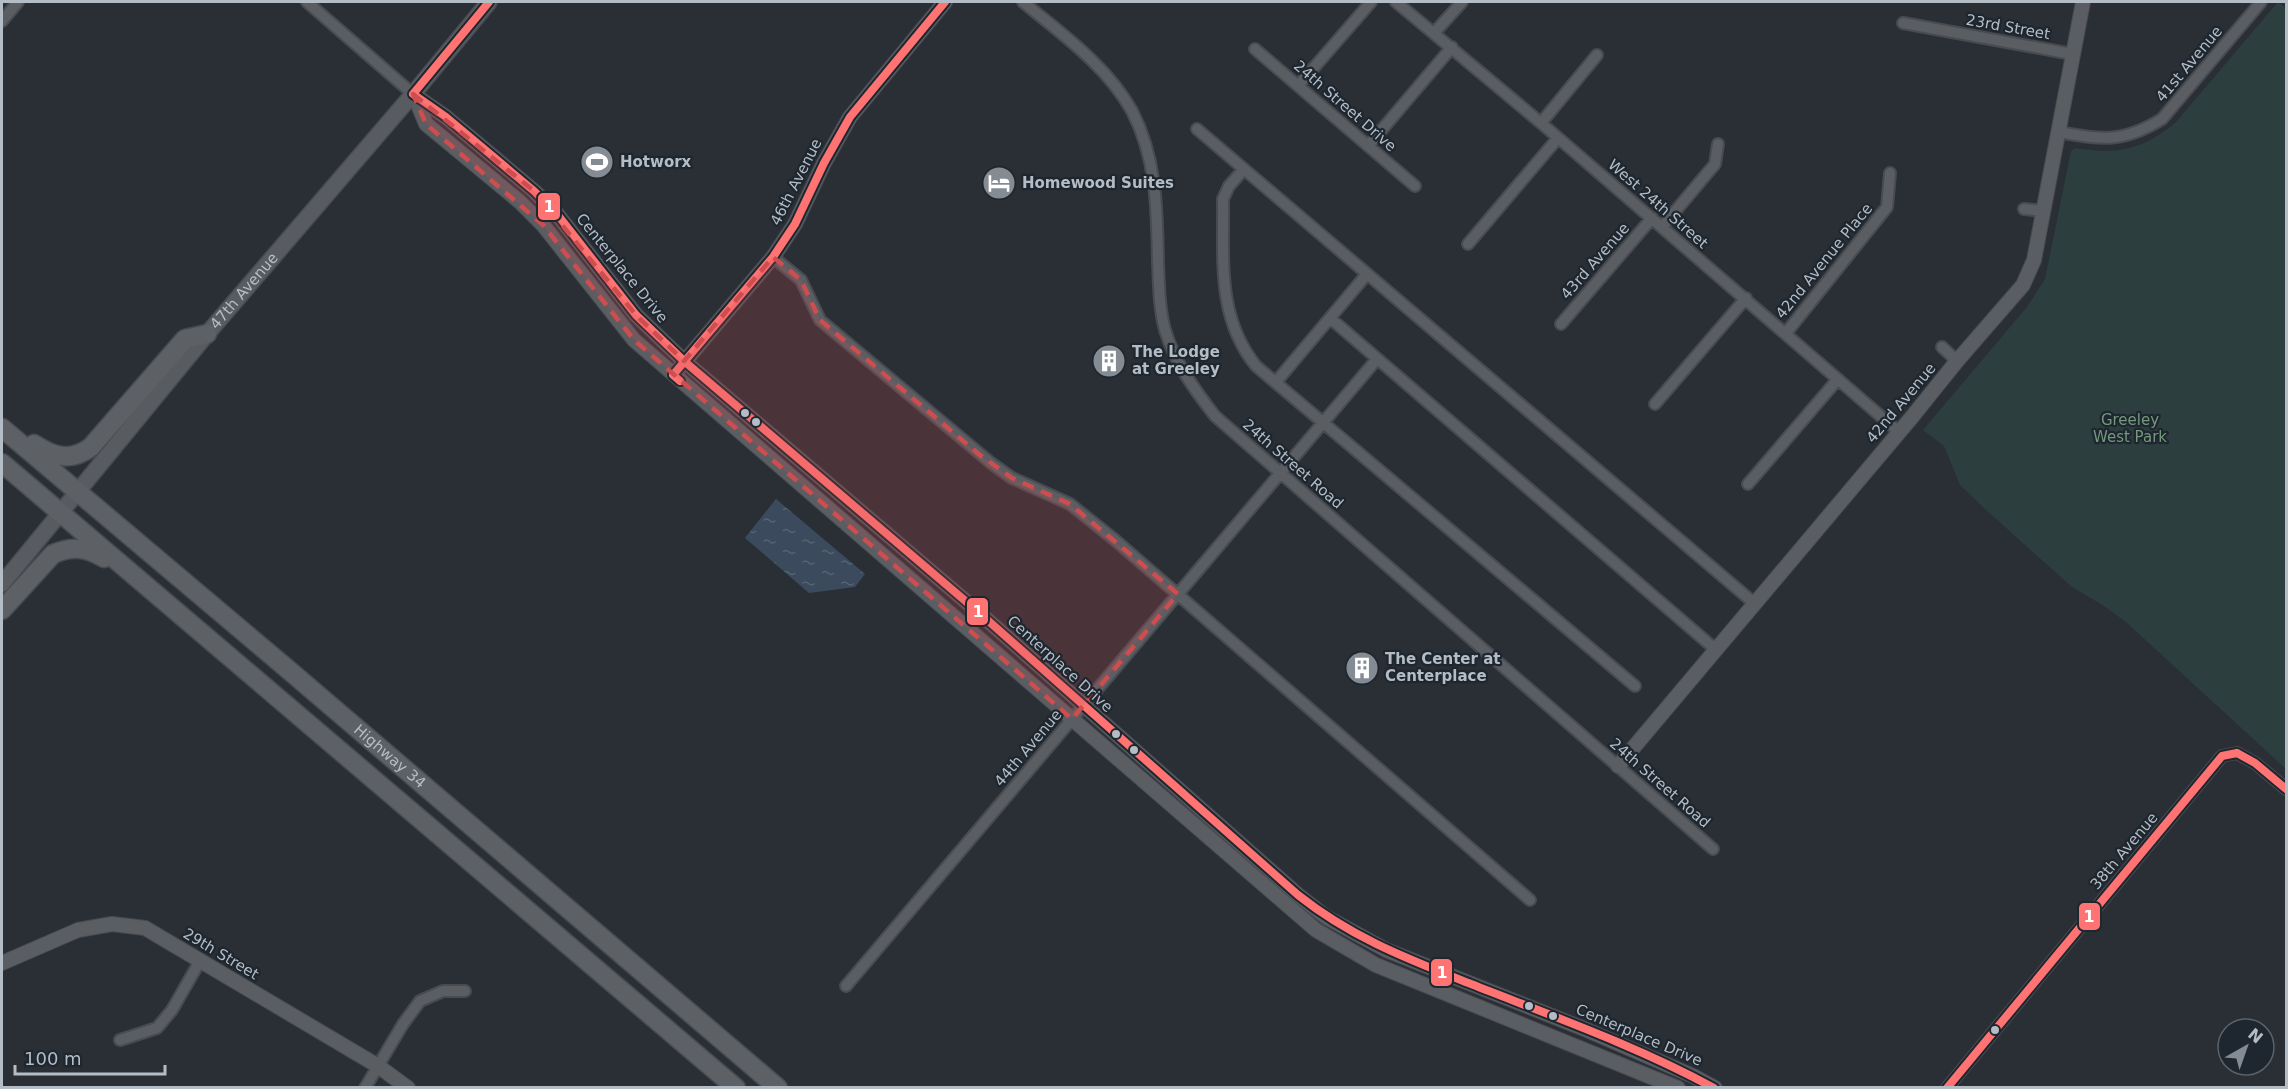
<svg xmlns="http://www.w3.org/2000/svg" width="2288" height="1089" viewBox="0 0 2288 1089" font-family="'DejaVu Sans',sans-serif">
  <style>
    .green { fill: #2d3e3f }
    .water { fill: url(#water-ripples) }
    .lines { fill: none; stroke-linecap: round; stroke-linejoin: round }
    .minor-casing { stroke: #484b50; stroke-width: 14 }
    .tertiary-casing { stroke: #484b50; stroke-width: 16 }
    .secondary-casing { stroke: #484b50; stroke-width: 18 }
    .trunk-casing { stroke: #474b51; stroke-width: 21 }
    .minor { stroke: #5a5e63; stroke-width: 10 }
    .tertiary { stroke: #5a5e63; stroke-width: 14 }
    .secondary { stroke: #585c61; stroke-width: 15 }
    .trunk { stroke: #5d6064; stroke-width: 18 }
    .bus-1-casing { stroke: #1e262f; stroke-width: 12 }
    .bus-1 { stroke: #ff7373; stroke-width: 8 }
    .marked { fill: #ce4d4f; fill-opacity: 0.2; stroke: #ce4d4f; stroke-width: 4.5; stroke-dasharray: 12 8; stroke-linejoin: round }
    .bus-dot { fill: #b4bcc5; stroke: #1e262f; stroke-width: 2 }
    .labels { text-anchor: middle; stroke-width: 4.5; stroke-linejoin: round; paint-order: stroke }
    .street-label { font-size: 15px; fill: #b4bcc5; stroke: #1e262f }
    .poi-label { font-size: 15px; font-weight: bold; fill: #b4bcc5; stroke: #1e262f; text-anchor: start }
    .park-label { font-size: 15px; fill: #75997c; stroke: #1e262f }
    .line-badge { stroke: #1e262f; stroke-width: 2 }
    .badge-label { font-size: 16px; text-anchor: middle; font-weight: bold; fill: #fff }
  </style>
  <defs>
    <pattern id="water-ripples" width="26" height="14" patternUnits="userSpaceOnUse" patternTransform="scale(1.5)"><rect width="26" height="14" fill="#3b4b5d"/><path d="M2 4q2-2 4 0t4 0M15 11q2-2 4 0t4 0" fill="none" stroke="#556373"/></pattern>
  </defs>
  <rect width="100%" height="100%" fill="#2a2f35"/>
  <path class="green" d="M2278,2L2286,8V769L2126,622L2104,606L2072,587L1985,509L1960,485L1944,446L1923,430L2027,307L2045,279L2071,151L2075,148C2117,155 2143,150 2176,122Z"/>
  <path class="water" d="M776,499L865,574L855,587L809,593L745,538Z"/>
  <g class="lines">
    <defs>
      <path id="minor" d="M307,2L413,94
        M1023,2C1062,34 1107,66 1132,111C1157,159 1157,210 1158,262C1159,285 1159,308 1165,330C1175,363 1194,389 1215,416L1713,849
        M1396,2L1541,123L1899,432
        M2,21L18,2
        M1903,23L2072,54
        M1434,33L1462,2
        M1255,49L1415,186
        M1298,86L1371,2
        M1541,123L1597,55
        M1197,129L1754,603
        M2059,132C2103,140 2123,143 2162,119L2261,2
        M1368,146L1452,47
        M1244,169L1229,186L1223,199C1224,259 1216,316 1256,366L1635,686
        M2024,209L2043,211
        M1662,227L1715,164L1718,144
        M1468,244L1558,138
        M773,257L801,280L820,320L991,463L1012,478L1070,504L1115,540L1530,900
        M1330,318L1715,649
        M1561,324L1652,218
        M1786,333L1887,207L1890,173
        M1942,347L1957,361
        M1276,382L1367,274
        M1655,404L1746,298
        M1748,484L1838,379
        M846,986L1377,359
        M120,1040L157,1028L172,1010L200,961
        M365,1088L403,1024L420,1001L443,991H465
        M1947,1088L2222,756L2237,753L2255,763L2286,789"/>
      <path id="tertiary" d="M413,94L446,117L534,191L557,214L636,315L684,361L976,610L1298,895L1326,917L1386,950L1582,1028L1693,1076L1715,1088
        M414,95L426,124L520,202L543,225L634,340L1316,930L1376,965L1678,1088
        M680,367L773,257L795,224L824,163L850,117L945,2
        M1618,766L1912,417L1957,361L2023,285L2034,260L2083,2
        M2,963L78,930L112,924L145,928L378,1066L408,1088"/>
      <g id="secondary">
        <path id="s1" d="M2,584L207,334L413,94L489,2"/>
      </g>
      <g id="trunk">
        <path id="s2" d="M2,428L284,666L778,1088"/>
        <path d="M34,444C54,457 71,462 91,447L185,339L207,334"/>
        <path d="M2,463L736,1088"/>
        <path d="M2,610L53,554C72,546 85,547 104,558"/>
      </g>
    </defs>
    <use href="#minor" class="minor-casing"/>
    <use href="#tertiary" class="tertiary-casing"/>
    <use href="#secondary" class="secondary-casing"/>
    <use href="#trunk" class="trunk-casing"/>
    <use href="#minor" class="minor"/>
    <use href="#tertiary" class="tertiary"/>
    <use href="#secondary" class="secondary"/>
    <use href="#trunk" class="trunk"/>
    <defs>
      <path id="bus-1" d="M489,2L413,94L446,117L534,191L557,214L636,315L684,361L976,610L1298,895C1352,938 1408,959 1471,984C1552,1016 1637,1046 1714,1088
        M680,381L673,375L773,257L795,224L824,163L850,117L945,2
        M2237,753L2255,763L2286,789
        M1947,1088L2222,756L2237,753"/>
    </defs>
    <use href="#bus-1" class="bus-1-casing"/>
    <use href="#bus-1" class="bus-1"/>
  </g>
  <path class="marked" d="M413,94L534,191L636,315L684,361L773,257L801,280L820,320L980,455L1012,478L1070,504L1178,594L1072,719L634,340L543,225L426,124Z"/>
  <defs>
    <symbol id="stadium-disc" viewBox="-11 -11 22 22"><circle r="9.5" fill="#848b93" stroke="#1e262f"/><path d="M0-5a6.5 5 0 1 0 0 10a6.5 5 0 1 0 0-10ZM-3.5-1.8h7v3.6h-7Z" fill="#fff"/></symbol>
    <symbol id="hotel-disc" viewBox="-11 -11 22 22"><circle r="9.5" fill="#848b93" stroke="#1e262f"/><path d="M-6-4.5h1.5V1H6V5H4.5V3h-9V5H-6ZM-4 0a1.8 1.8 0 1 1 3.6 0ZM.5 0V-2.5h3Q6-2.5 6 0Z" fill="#fff"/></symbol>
    <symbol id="building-disc" viewBox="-11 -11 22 22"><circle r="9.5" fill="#848b93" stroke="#1e262f"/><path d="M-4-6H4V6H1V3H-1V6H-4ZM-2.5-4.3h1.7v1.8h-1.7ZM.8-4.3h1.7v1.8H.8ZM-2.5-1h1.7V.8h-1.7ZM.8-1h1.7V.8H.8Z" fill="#fff"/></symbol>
  </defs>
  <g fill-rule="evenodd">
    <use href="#stadium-disc" x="578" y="143" width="38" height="38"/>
    <use href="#hotel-disc" x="980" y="164" width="38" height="38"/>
    <use href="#building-disc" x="1090" y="342" width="38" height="38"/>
    <use href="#building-disc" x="1343" y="649" width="38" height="38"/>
  </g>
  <g class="bus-dot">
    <circle cx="745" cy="413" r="5"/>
    <circle cx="756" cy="422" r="5"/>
    <circle cx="1116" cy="734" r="5"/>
    <circle cx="1134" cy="750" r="5"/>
    <circle cx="1529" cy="1006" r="5"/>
    <circle cx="1553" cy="1016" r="5"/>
    <circle cx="1995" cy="1030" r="5"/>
  </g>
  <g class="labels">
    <g class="street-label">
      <text transform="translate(2008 27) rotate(10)" y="5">23rd Street</text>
      <text transform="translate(2189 64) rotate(-50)" y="5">41st Avenue</text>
      <text transform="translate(1345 106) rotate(41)" y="5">24th Street Drive</text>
      <text transform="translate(796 182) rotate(-63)" y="5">46th Avenue</text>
      <text transform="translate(1658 204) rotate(41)" y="5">West 24th Street</text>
      <text transform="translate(1595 261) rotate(-49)" y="5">43rd Avenue</text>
      <text transform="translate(1824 261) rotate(-51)" y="5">42nd Avenue Place</text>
      <text transform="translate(622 268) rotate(51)" y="5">Centerplace Drive</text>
      <text dy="5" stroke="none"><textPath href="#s1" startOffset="380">47th Avenue</textPath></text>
      <text transform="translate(1901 403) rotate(-50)" y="5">42nd Avenue</text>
      <text transform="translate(1293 464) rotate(41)" y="5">24th Street Road</text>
      <text transform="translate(1060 664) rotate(42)" y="5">Centerplace Drive</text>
      <text transform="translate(1028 748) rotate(-50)" y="5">44th Avenue</text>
      <text dy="5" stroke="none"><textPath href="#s2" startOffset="508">Highway 34</textPath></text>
      <text transform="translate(1660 783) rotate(41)" y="5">24th Street Road</text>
      <text transform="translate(2124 851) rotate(-50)" y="5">38th Avenue</text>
      <text transform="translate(221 954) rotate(31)" y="5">29th Street</text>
      <text transform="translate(1639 1035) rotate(23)" y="5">Centerplace Drive</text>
    </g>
    <g class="poi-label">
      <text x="620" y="167">Hotworx</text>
      <text x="1022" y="188">Homewood Suites</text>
      <text x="1132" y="357">The Lodge<tspan x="1132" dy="17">at Greeley</tspan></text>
      <text x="1385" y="664">The Center at<tspan x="1385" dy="17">Centerplace</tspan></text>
    </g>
    <g class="park-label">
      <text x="2130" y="425">Greeley<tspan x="2130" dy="17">West Park</tspan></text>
    </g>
  </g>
  <g class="line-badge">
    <rect x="537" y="192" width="24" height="29" rx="6" fill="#ff7373"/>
    <rect x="966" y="597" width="23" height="29" rx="6" fill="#ff7373"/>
    <rect x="2078" y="902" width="23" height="29" rx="6" fill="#ff7373"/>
    <rect x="1430" y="958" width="23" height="29" rx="6" fill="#ff7373"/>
  </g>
  <g class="badge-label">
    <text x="549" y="212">1</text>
    <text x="978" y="617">1</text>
    <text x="2089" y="922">1</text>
    <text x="1442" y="978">1</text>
  </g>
  <rect width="2288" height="1089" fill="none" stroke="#b4bcc5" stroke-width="6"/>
  <g transform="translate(2246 1047) rotate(40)"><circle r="28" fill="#1e262f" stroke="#5a626b" stroke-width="1.5"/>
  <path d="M0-4.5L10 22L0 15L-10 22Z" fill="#848b93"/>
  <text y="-9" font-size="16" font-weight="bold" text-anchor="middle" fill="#b4bcc5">N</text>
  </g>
  <path d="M15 1065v9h150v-9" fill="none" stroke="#b4bcc5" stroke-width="3"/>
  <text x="24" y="1065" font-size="18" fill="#b4bcc5" stroke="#1e262f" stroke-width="4.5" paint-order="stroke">100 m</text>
</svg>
